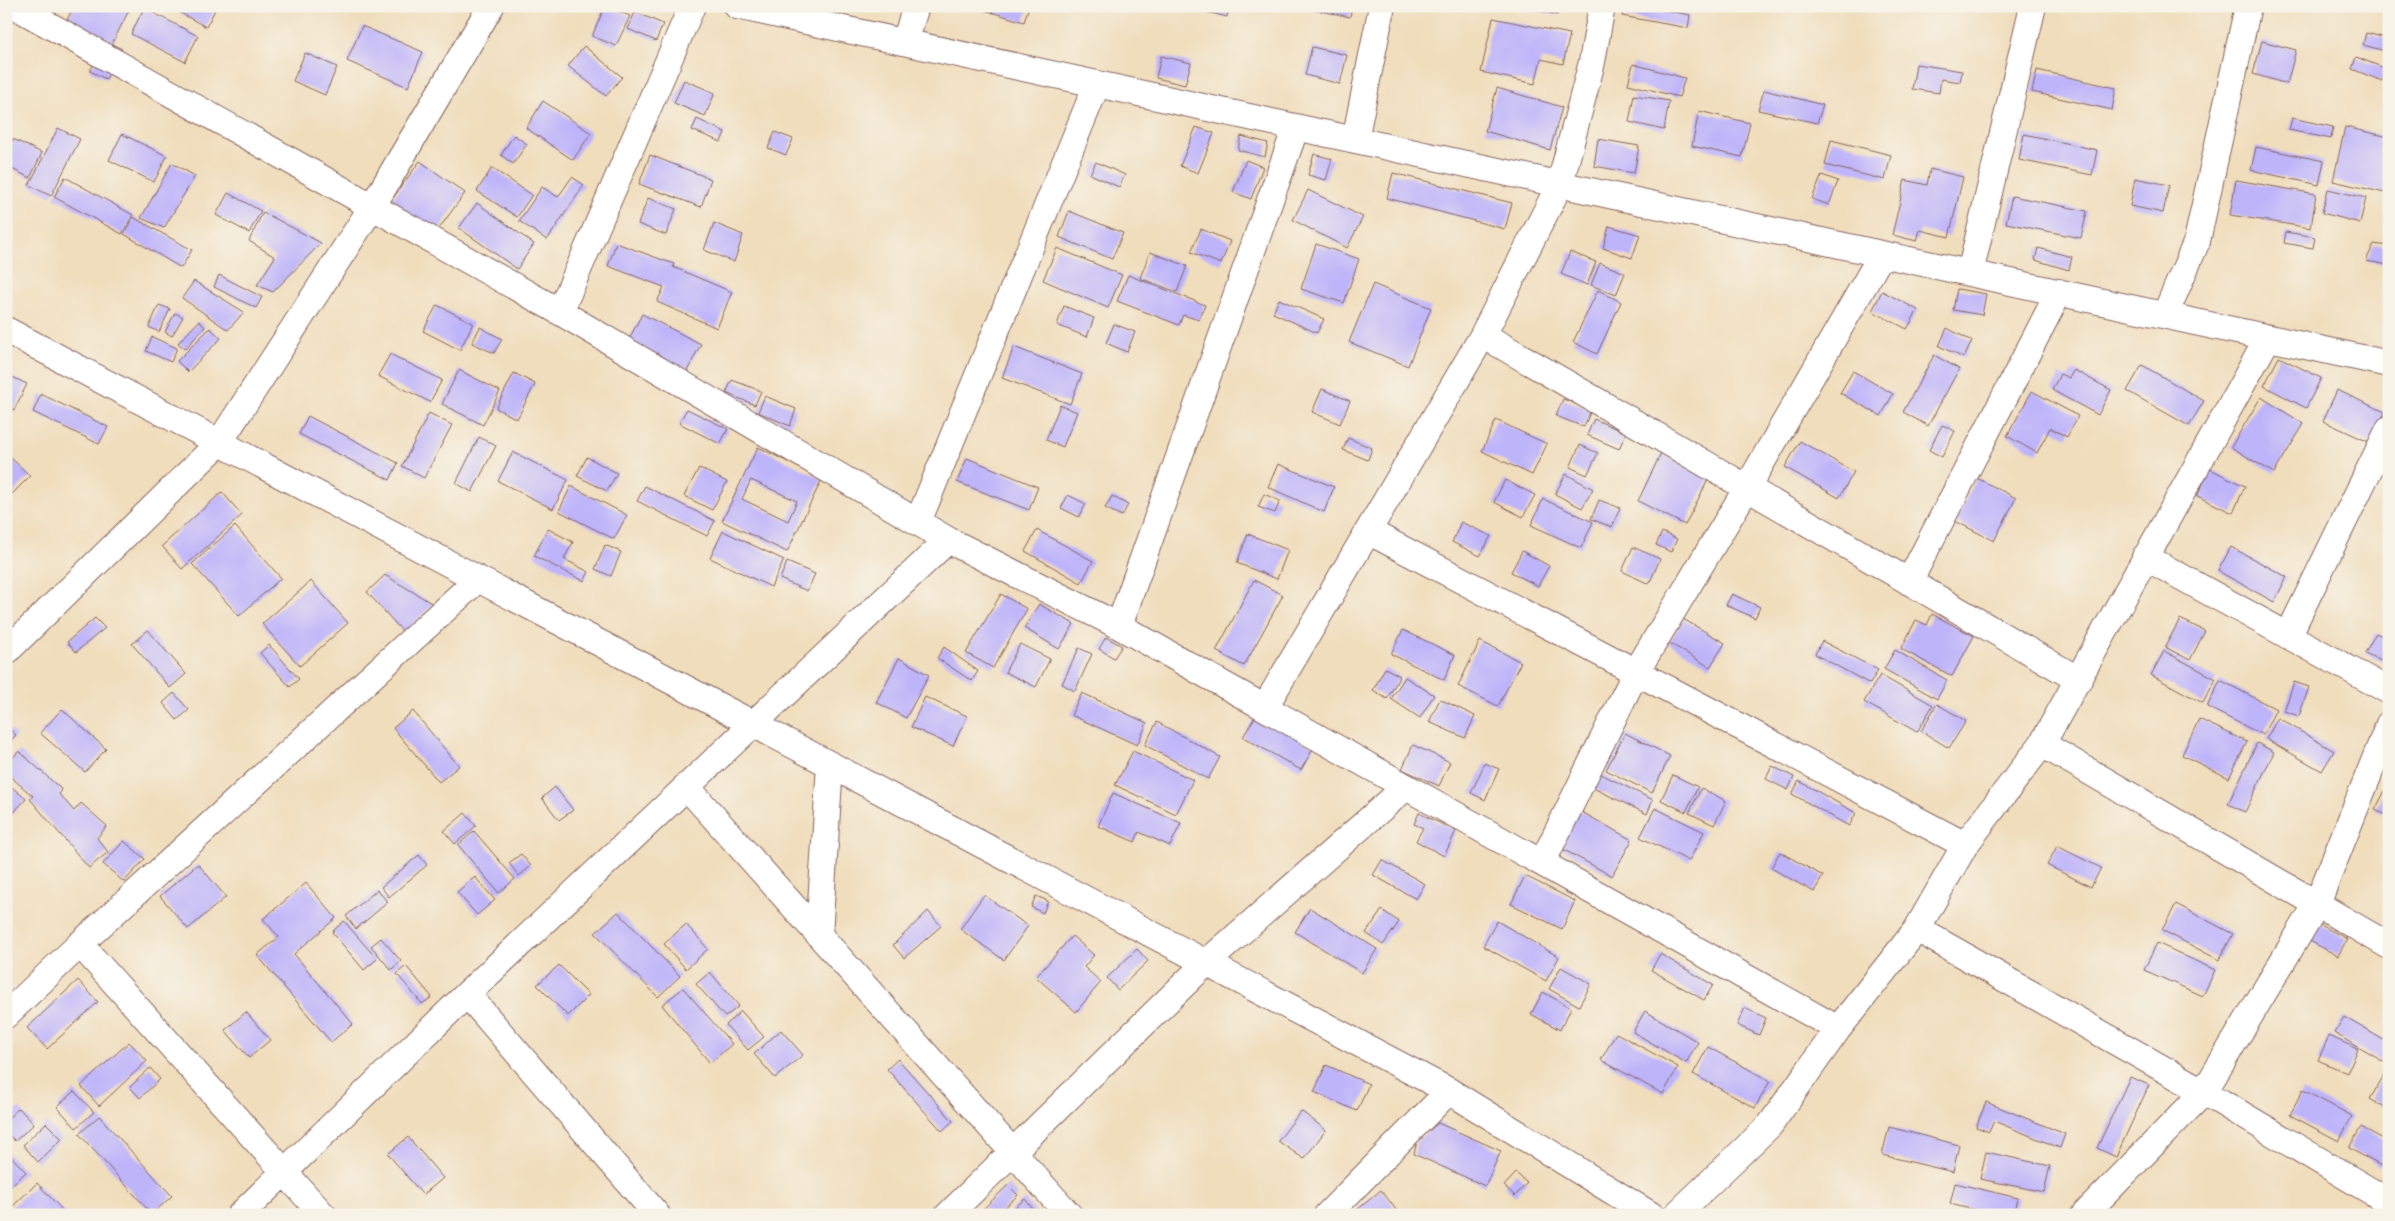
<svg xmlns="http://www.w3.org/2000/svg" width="2395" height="1221" viewBox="0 0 2395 1221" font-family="Mynerve,sans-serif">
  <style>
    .building { fill: #beb4fa; fill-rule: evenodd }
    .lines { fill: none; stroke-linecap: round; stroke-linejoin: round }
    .street-casing { stroke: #84625e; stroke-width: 28 }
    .street { stroke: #fff; stroke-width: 26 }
  </style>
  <rect width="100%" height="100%" fill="#f7f3e8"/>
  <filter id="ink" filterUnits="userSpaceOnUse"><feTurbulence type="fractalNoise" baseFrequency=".02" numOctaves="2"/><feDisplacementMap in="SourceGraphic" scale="10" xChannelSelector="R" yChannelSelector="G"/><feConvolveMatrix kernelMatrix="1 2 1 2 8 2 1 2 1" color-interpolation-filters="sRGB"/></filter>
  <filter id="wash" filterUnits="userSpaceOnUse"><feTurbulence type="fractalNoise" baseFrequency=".0096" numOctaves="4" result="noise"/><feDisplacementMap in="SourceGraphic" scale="20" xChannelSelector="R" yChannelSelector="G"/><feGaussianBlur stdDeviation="1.12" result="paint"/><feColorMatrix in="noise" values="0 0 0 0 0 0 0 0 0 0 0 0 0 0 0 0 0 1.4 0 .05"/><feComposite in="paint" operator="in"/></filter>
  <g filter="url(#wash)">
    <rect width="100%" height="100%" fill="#f0ddbc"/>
    <g id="blocks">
      <path class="building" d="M74,6H131L112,44L122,49L106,79L90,71L101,50L62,30Z
        M168,6H217L206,27Z
        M605,6L630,16L616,46L592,36Z
        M971,6H1029L1024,22Z
        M1183,6H1229L1227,17Z
        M1297,6H1352L1350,17Z
        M1521,6H1559L1557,15Z
        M1624,6H1644L1690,15L1688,28L1622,16Z
        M2368,6H2389V12L2368,7Z
        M144,8L198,36L185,62L131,34Z
        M635,12L663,24L656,41L628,29Z
        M1493,18L1570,34L1563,64L1541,59L1535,84L1481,72Z
        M362,26L423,52L408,87L347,61Z
        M2389,32V52L2363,45L2366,33L2386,38Z
        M2262,41L2296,50L2287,84L2253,74Z
        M584,46L622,77L606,96L568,66Z
        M1312,47L1347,55L1340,84L1305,75Z
        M305,53L337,67L325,95L293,81Z
        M1161,56L1191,63L1185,85L1156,78Z
        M2356,57L2387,69L2382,81L2352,69Z
        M1633,64L1685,78L1679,97L1628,84Z
        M1916,64L1962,71L1960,82L1941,79L1939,93L1912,89Z
        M2037,70L2116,88L2112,110L2032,92Z
        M684,80L715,93L705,116L674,103Z
        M1497,88L1562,107L1550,150L1485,131Z
        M1764,90L1823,105L1817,123L1758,110Z
        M1634,95L1669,101L1664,130L1629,122Z
        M543,101L591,133L573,160L526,128Z
        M1699,111L1750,123L1742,157L1692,146Z
        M2292,118L2333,127L2331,139L2289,130Z
        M697,119L725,132L721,142L692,130Z
        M1196,127L1214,133L1198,173L1180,166Z
        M2345,127L2389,137V194L2333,181Z
        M58,128L80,139L51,196L29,185Z
        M775,132L793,139L786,155L768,148Z
        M122,134L167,156L154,182L109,160Z
        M2024,134L2097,150L2092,175L2019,160Z
        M514,135L527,144L513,164L501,155Z
        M1241,136L1268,143L1265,157L1238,150Z
        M13,139L42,153L30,178L6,166V152Z
        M1598,139L1639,146L1634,173L1594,166Z
        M1831,140L1891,155L1885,180L1825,165Z
        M2256,147L2324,161L2319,185L2251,170Z
        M1314,154L1332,159L1326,180L1308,175Z
        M650,155L711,179L701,207L639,184Z
        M1246,160L1263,167L1251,199L1233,192Z
        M420,161L465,193L432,238L387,206Z
        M1096,162L1125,175L1119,187L1090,174Z
        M172,163L195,176L164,228L141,218Z
        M492,168L532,195L517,217L477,191Z
        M1930,169L1963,177L1949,237L1920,230L1917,241L1892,235L1905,180L1927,185Z
        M1393,173L1512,203L1505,229L1387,198Z
        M1822,175L1838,181L1829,205L1812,199Z
        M65,177L133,215L122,234L54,197Z
        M572,177L584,185L547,240L519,221L542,187L558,197Z
        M2135,178L2169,185L2163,213L2130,206Z
        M2236,180L2316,194L2311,228L2230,215Z
        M2328,189L2366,198L2360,223L2322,213Z
        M1308,190L1363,217L1347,248L1293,220Z
        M228,193L261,211L249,233L216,215Z
        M2012,196L2087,211L2081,238L2006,223Z
        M648,198L676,209L666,235L638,224Z
        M477,203L534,244L517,269L459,228Z
        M1069,211L1123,233L1112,259L1059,237Z
        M263,212L321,243L273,292L257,285L275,257L249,241Z
        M133,217L192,250L181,268L124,234Z
        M714,223L743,235L734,262L704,250Z
        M1609,226L1640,235L1632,258L1603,248Z
        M1201,229L1230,241L1221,264L1191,252Z
        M2286,232L2315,237L2313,248L2284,243Z
        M616,243L674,264L673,267L732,292L717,328L657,302L664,287L608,266Z
        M1316,244L1359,259L1344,303L1301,289Z
        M2374,244L2389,246V265L2366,261Z
        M1057,248L1122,275L1108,308L1043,280Z
        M2038,248L2072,257L2069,270L2035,260Z
        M1150,252L1187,266L1177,292L1140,278Z
        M1570,252L1596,262L1587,285L1561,274Z
        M1600,263L1625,273L1616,295L1591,285Z
        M219,275L262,297L256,308L214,287Z
        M1128,275L1205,305L1199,320L1183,315L1179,325L1117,301Z
        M194,281L244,312L228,330L182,298Z
        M1373,284L1431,308L1408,366L1349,342Z
        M1957,289L1986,294L1982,315L1953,310Z
        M1598,290L1621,302L1597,354L1573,342Z
        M1882,291L1918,310L1907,329L1872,311Z
        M1279,299L1324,319L1317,333L1273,313Z
        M159,305L170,309L159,332L149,327Z
        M437,305L473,323L460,350L423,331Z
        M1064,306L1094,318L1087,337L1057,325Z
        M175,313L183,317L172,336L165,332Z
        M642,314L701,344L685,375L626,345Z
        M199,321L205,327L185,349L178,343Z
        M1114,324L1135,332L1127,352L1106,343Z
        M480,327L502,339L494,353L472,343Z
        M210,328L221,338L188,372L177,361Z
        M1947,328L1972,341L1964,358L1939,346Z
        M152,337L177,348L171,362L146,351Z
        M1014,347L1082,374L1070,404L1002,378Z
        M390,354L442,380L430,402L378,376Z
        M1934,355L1959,369L1928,426L1903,412Z
        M2279,357L2321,378L2306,408L2264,386Z
        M2142,365L2204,401L2189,426L2127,391Z
        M459,370L500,391L483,425L442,404Z
        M2074,370L2111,390L2098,415L2052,390L2060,374L2069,378Z
        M1853,371L1893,394L1881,416L1840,393Z
        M514,373L535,384L517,419L496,408Z
        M6,374L27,384L14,410L6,406Z
        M732,380L761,391L755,405L726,393Z
        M1322,389L1350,401L1340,424L1312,412Z
        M2337,390L2385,412L2371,443L2323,421Z
        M2032,391L2078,416L2067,437L2050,428L2037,453L2007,436Z
        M41,394L108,427L99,444L33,412Z
        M765,396L796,409L790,426L758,412Z
        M2261,397L2304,424L2274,473L2231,447Z
        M1563,399L1591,410L1584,427L1556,416Z
        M1060,405L1077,412L1063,447L1046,440Z
        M687,409L728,429L720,444L679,423Z
        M429,413L452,425L424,478L402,466Z
        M308,416L398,463L390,480L299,434Z
        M1594,419L1626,433L1619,449L1587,435Z
        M1496,420L1547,444L1532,475L1482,451Z
        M1942,425L1955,431L1942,457L1929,450Z
        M479,437L496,446L472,492L456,483Z
        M1348,438L1372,448L1368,460L1343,450Z
        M1800,441L1854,472L1839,498L1785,467Z
        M1580,445L1598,453L1587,475L1570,467Z
        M758,447L822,479L787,552L722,521ZM751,480L797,501L788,521L742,499Z
        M513,452L568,480L553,509L498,481Z
        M6,453L30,476L10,496L6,493Z
        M1661,453L1709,478L1685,525L1638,501Z
        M587,457L617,473L607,491L577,476Z
        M967,458L1038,487L1029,510L957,482Z
        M1278,464L1334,487L1324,512L1268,487Z
        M699,468L727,482L712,510L684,496Z
        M2210,469L2245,486L2233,513L2197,496Z
        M1566,474L1593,489L1582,508L1555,494Z
        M1977,478L2016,498L1994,541L1955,521Z
        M1505,480L1535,495L1523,517L1494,502Z
        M571,486L627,515L614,539L559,511Z
        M645,486L715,521L707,536L637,501Z
        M222,492L242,515L182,569L162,546Z
        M1264,494L1280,501L1275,513L1258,507Z
        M1068,495L1086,504L1079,517L1061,508Z
        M1112,496L1128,505L1122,516L1105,508Z
        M1543,499L1593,522L1581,548L1531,525Z
        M1599,500L1620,508L1612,527L1591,519Z
        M1461,522L1491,536L1480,556L1452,542Z
        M235,526L281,578L239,616L192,564Z
        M548,529L573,542L564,559L589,572L584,581L534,556Z
        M1037,530L1093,561L1081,583L1025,551Z
        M723,531L784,560L771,587L710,558Z
        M1662,532L1677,539L1671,552L1656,545Z
        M1248,534L1288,550L1277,579L1237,563Z
        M605,545L621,552L611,576L595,569Z
        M1633,547L1660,559L1649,584L1622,571Z
        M2231,547L2287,577L2274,602L2218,571Z
        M1522,551L1549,566L1538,586L1511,572Z
        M787,562L815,574L807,591L780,579Z
        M385,575L433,604L404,633L367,592Z
        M1254,580L1283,595L1244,666L1216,651Z
        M311,581L348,623L300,666L262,624Z
        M1001,594L1027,609L993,668L966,653Z
        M1732,594L1760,607L1755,618L1726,605Z
        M1039,604L1074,624L1059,649L1024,628Z
        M1932,614L1974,636L1952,676L1901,649L1916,620L1927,625Z
        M95,618L105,628L76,652L67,642Z
        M1683,619L1725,643L1710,667L1669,643Z
        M2180,619L2205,631L2190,660L2165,647Z
        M148,630L186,674L170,688L132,644Z
        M1403,630L1455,655L1444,680L1391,654Z
        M2376,633L2389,639V665L2365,653Z
        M1106,637L1122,646L1114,658L1099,649Z
        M1480,641L1521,662L1498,706L1458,686Z
        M1822,641L1878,670L1870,684L1815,654Z
        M1020,644L1050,659L1036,687L1005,672Z
        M269,645L299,679L290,687L260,653Z
        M944,647L978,671L972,681L937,658Z
        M1079,648L1092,654L1075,691L1062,684Z
        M1895,650L1947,680L1937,699L1884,669Z
        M2164,651L2216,679L2203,703L2151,675Z
        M899,658L929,675L906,718L876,702Z
        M1385,668L1400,676L1387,699L1373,690Z
        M1880,675L1933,705L1917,732L1864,702Z
        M1405,677L1434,695L1420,718L1391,699Z
        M2220,680L2276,709L2263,735L2207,707Z
        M2294,682L2309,687L2299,716L2284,711Z
        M174,693L189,710L177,720L163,703Z
        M1082,693L1147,723L1137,745L1071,715Z
        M925,697L967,716L953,746L911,727Z
        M1440,699L1475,716L1465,738L1429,722Z
        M1937,704L1966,721L1949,748L1921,731Z
        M62,709L106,749L85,772L40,733Z
        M413,711L459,766L439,782L393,728Z
        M1256,715L1314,747L1301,770L1243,737Z
        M2278,718L2334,751L2322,771L2266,739Z
        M2199,719L2247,742L2229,778L2182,755Z
        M1157,722L1220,757L1208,779L1145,745Z
        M6,726L16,735L6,746Z
        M1625,733L1670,756L1652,793L1606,770Z
        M2257,743L2274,752L2245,812L2228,804Z
        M1413,745L1450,762L1439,786L1402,769Z
        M19,751L62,790L59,794L74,811L81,803L107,826L97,838L108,852L89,868L30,799L33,796L6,773V765Z
        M1133,751L1193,780L1176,814L1115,785Z
        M1485,763L1499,769L1485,800L1471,793Z
        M1772,766L1794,777L1788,790L1766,779Z
        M1599,773L1653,800L1647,814L1591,787Z
        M1673,775L1698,787L1686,812L1661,800Z
        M1799,781L1856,813L1849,826L1792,794Z
        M6,782L26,799L6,821Z
        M2389,783V816L2375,810Z
        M555,787L573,810L559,820L542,798Z
        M1701,788L1726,801L1714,825L1689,813Z
        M1113,793L1181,823L1170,846L1139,832L1135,842L1098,826Z
        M1655,808L1704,832L1689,861L1640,837Z
        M1578,810L1632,840L1612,876L1557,846Z
        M465,813L476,826L455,844L444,831Z
        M1419,813L1456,831L1444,856L1416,841L1423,828L1414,824Z
        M474,831L515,879L499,893L458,845Z
        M124,841L145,859L124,882L103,864Z
        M2057,846L2101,868L2091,887L2047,865Z
        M1780,852L1823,876L1814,892L1771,868Z
        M521,854L531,866L519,876L509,863Z
        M419,855L427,865L389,897L381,887Z
        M1382,860L1425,884L1416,899L1373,875Z
        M198,864L226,897L188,929L160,896Z
        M1525,876L1575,901L1562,929L1511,904Z
        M475,877L495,900L477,915L457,892Z
        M306,883L336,918L294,954L353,1024L331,1042L257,955L279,937L263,919Z
        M377,890L388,902L356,929L346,916Z
        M984,895L1028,926L1004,960L960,929Z
        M1036,896L1048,901L1043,913L1031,907Z
        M2176,904L2233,934L2219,960L2162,930Z
        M1310,908L1377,949L1362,973L1295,932Z
        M1382,910L1399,922L1383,945L1366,933Z
        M928,911L941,926L904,958L893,945Z
        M618,912L680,976L658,997L595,933Z
        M344,921L377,959L364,970L332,932Z
        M1497,921L1559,957L1546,981L1483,946Z
        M2317,923L2347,939L2338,956L2308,940Z
        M686,924L708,949L686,969L664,944Z
        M1072,936L1094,955L1084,967L1101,982L1076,1012L1036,977Z
        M381,938L401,961L391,970L371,946Z
        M2157,943L2215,970L2203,996L2144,970Z
        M1137,949L1148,961L1118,990L1107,978Z
        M1660,954L1713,985L1704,1000L1651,970Z
        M559,965L589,995L568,1016L537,985Z
        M406,966L432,997L422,1004L397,974Z
        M1561,967L1591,984L1579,1006L1549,989Z
        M710,972L739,1006L725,1017L696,984Z
        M78,980L98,1002L47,1049L27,1028Z
        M683,988L732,1044L710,1063L662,1005Z
        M1543,992L1571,1008L1560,1030L1531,1014Z
        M1745,1008L1766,1018L1759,1035L1737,1025Z
        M741,1011L764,1037L748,1050L726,1025Z
        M1645,1011L1698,1042L1686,1063L1633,1032Z
        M246,1012L270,1040L249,1058L225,1030Z
        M2344,1017L2389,1043V1065L2334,1033Z
        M781,1030L803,1055L775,1078L754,1054Z
        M1616,1033L1678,1067L1663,1094L1601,1060Z
        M2329,1036L2358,1049L2347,1073L2318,1060Z
        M129,1042L147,1061L99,1106L81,1086Z
        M1708,1047L1770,1081L1755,1108L1693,1074Z
        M898,1059L953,1121L942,1131L887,1069Z
        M1326,1065L1369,1084L1357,1111L1314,1092Z
        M150,1068L160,1079L140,1098L130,1087Z
        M2386,1072L2389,1074V1110L2370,1099Z
        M2130,1077L2149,1085L2116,1157L2097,1148Z
        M2303,1090L2352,1116L2339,1141L2290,1115Z
        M74,1091L94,1112L76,1128L57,1107Z
        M1986,1102L2065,1134L2060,1148L1994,1121L1989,1132L1976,1127Z
        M19,1108L34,1124L15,1141L6,1132V1120Z
        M1301,1111L1326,1130L1304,1159L1278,1141Z
        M99,1116L172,1196L152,1214L79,1134Z
        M46,1123L62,1139L38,1162L23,1145Z
        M1438,1123L1501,1151L1485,1186L1414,1154L1417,1141Z
        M1889,1127L1959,1145L1953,1172L1882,1155Z
        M2361,1127L2389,1142V1152L2381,1166L2349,1148Z
        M408,1137L443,1178L423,1195L388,1154Z
        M6,1151L26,1172L6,1190Z
        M1986,1152L2050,1166L2044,1192L1980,1179Z
        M1516,1173L1527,1183L1515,1196L1504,1186Z
        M37,1183L67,1215H18L11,1208Z
        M1955,1183L2018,1198L2014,1215H1995L1950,1204Z
        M1008,1185L1018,1195L997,1215H977Z
        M1381,1190L1400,1215H1361L1357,1210Z
        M1025,1199L1038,1215H1013L1010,1211Z"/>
    </g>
  </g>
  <g filter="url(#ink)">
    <use href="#blocks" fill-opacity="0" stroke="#84625e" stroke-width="1"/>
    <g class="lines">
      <defs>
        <path id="street" d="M15,6L560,312L948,540L1119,626L1838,1029
          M737,6L2389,364
          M905,42L916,6
          M1355,140L1382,6
          M1970,273L2033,6
          M560,312L692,6
          M2165,315L2197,241L2248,6
          M6,330L1449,1091L1651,1215
          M1483,335L2079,680
          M918,522L1097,84
          M1368,531L1965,845
          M2145,557L2389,691
          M1909,582L2059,292
          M1119,626L1296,127
          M2288,636L2389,429
          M6,652L219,443L372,207L491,6
          M1265,707L1483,335L1560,184L1592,62L1602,6
          M2042,744L2389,946
          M686,786L1069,1215
          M1542,863L1636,672L1747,488L1882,254
          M1917,929L2204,1092L2389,1202
          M819,935L830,765
          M80,944L323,1215
          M467,994L657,1215
          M6,1015L80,944L478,579
          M240,1215L467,994L948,540
          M948,1215L1206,963L1406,787
          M1327,1215L1449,1091
          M1676,1215L1770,1125L1838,1029L1917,929L1965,845L2042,744L2268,338
          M2084,1215L2204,1092L2317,904L2389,724"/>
      </defs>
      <use href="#street" class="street-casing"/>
      <use href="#street" class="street"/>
    </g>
  </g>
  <rect width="2395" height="1221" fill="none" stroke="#f7f3e8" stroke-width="25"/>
</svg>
